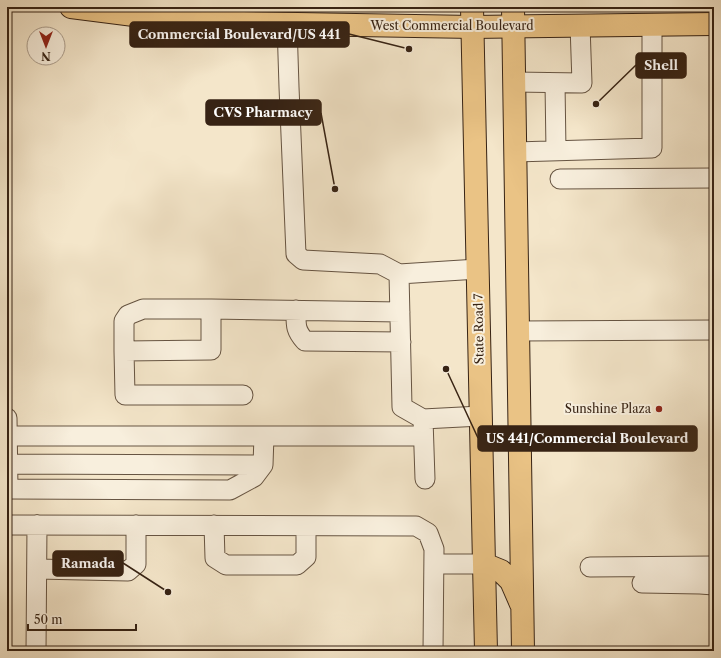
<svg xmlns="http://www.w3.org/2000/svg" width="721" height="658" viewBox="0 0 721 658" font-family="'Libre Caslon Text',serif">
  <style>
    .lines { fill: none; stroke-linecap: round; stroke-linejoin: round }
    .minor-casing { stroke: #665442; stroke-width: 21 }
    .major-casing { stroke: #372314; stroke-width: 24 }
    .highway-casing { stroke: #372314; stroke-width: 24 }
    .minor { stroke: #f8efdd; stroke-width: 19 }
    .major { stroke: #eac385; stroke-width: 22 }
    .highway { stroke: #eac385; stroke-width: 22 }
    .poi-dot { fill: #8f2418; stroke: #f8efdd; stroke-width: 1.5 }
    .labels { text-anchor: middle; stroke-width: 4; stroke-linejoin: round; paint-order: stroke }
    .street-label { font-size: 12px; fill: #372314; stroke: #f8efdd }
    .poi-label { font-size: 12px; fill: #372314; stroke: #f8efdd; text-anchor: end }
    .leader { fill: none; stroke: #372314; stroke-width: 1.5 }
    .callout-dot { fill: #372314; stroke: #f8efdd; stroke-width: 1.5 }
    .callout { fill: #372314; stroke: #372314; stroke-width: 1.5 }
    .callout-label { font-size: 13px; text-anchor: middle; font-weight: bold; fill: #fff }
  </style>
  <rect width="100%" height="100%" fill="#f4e6ca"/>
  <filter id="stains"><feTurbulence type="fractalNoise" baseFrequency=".005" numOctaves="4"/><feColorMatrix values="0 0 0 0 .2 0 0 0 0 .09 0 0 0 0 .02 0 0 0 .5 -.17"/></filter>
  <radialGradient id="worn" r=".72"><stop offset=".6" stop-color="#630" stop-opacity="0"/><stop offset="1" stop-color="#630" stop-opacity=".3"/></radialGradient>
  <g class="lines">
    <defs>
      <path id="minor" d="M287,24L289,87L296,254L303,260L380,264L399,274L478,269
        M514,82L582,83L580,25
        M555,83L556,151
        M515,152L652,148V24
        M560,179L714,178
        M399,274L402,407L423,419
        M296,310C296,325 295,330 305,341L401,342
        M518,331L714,330
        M124,351V321L128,315L143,309H211
        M243,395H125L124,351L211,350V309L400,312
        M7,418L8,489L230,490L254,477L263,465L264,436
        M7,436H423
        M7,464L263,465
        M425,479L423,419L481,416
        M7,525L416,526L428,533L434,549L433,651
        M214,525L215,558L226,565H297L306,557V526
        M434,564H484
        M590,567L714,566
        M37,569L128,571L136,564V525
        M642,583L700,584L714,585
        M36,651L37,525"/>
      <path id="major" d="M472,7L484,564L486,651
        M513,7L523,651
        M484,564L501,571L511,581L521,604"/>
      <path id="highway" d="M71,7L189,22L473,27L714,24"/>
    </defs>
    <use href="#minor" class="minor-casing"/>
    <use href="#major" class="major-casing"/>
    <use href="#highway" class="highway-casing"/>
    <use href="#minor" class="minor"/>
    <use href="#major" class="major"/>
    <use href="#highway" class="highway"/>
  </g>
  <circle class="poi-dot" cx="659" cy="409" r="4"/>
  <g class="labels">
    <g class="street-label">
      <text x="452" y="30">West Commercial Boulevard</text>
      <text transform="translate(479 329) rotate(-91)" y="4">State Road 7</text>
    </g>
    <g class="poi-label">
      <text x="651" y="413">Sunshine Plaza</text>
    </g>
  </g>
  <path class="leader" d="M409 49L349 34M596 104L636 65M335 189L321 113M446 369L478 438M168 592L123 563"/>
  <g class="callout-dot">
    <circle cx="409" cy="49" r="4"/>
    <circle cx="596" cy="104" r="4"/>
    <circle cx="335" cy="189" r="4"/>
    <circle cx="446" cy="369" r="4"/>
    <circle cx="168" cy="592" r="4"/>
  </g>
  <g class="callout">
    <rect x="130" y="22" width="219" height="25" rx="4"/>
    <rect x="636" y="53" width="50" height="25" rx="4"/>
    <rect x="206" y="100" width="115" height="25" rx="4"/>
    <rect x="478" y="426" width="219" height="25" rx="4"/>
    <rect x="53" y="551" width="70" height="25" rx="4"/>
  </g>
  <g class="callout-label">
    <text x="239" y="39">Commercial Boulevard/US 441</text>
    <text x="661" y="70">Shell</text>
    <text x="263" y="117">CVS Pharmacy</text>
    <text x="587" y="443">US 441/Commercial Boulevard</text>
    <text x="88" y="568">Ramada</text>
  </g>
  <rect width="721" height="658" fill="none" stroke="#f4e6ca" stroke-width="24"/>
  <rect x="8" y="8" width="705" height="642" fill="none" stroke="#372314" stroke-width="2"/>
  <rect x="12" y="12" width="697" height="634" fill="none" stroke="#372314"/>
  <g transform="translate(46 46) rotate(180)"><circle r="19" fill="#f8efdd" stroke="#ab9d8d"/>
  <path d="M0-3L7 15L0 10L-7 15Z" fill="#8f2418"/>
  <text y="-6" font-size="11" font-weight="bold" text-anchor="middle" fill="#372314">N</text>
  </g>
  <path d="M28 624v6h108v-6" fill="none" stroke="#372314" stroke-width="2"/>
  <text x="34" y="624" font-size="12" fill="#372314" stroke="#f8efdd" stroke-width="3" paint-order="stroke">50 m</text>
  <rect width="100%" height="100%" filter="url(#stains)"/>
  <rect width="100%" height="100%" fill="url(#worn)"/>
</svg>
